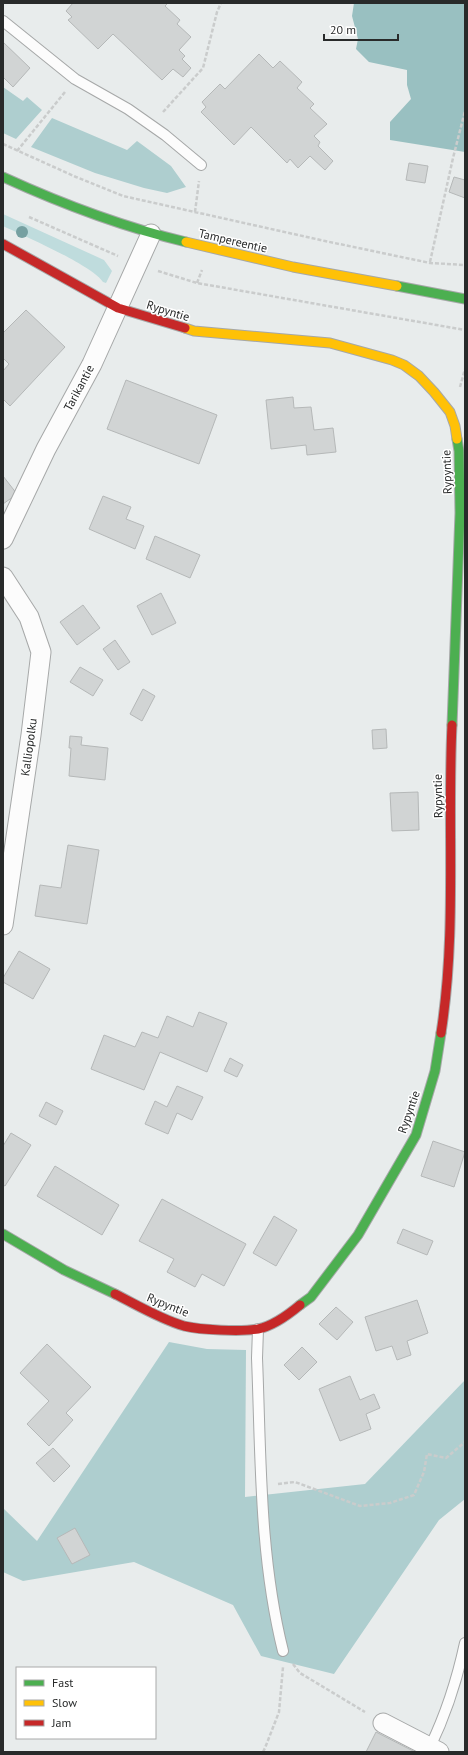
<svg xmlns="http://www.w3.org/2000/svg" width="468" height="1755" viewBox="0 0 468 1755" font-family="'PT Sans',sans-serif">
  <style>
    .green { fill: #bfdcdd }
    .forest { fill: #aececf }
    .water { fill: #99c0c1 }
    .building { fill: #d1d4d4; stroke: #b5b8b8 }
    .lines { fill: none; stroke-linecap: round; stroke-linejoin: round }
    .lane-casing { stroke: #a6a8a8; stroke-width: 12 }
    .street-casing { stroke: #a6a8a8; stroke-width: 21 }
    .fast-casing { stroke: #a6a8a8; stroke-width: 11 }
    .slow-casing { stroke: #a6a8a8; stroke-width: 11 }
    .jam-casing { stroke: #a6a8a8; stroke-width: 11 }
    .path { stroke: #cacccc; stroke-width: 2.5; stroke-dasharray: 4 2; stroke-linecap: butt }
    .lane { stroke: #fcfcfc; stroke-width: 10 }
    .street { stroke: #fcfcfc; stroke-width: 19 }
    .fast { stroke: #4caf50; stroke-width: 9 }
    .slow { stroke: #ffc107; stroke-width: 9 }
    .jam { stroke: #c62828; stroke-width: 9 }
    .tree { fill: #76a0a1 }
    .labels { text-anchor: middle; stroke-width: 3; stroke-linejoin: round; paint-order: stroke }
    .street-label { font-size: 12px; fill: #282a2a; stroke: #fff }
  </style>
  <rect width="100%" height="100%" fill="#e8ecec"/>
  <path class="green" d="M3,214L104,260L112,271L106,283L103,282C92,265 24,236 3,226Z"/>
  <path class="forest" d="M3,87L23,101L27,97L42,110L16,139L3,133Z
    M52,118L127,150L137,141L171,166L186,187L167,193L144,188L95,173L31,147Z
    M169,1342L207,1349L246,1350L245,1497L365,1484L465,1380V1499L439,1520L334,1674L261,1656L233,1605L134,1562L23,1581L3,1572V1508L37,1541Z"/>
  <path class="water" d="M354,3H465V152L390,140V122L411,99L407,85V70L369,62L356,49L358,39L352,16Z"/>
  <path class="building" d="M73,3H168L165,6L180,20L177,24L191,37L179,50L185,56L182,59L191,68L183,77L173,69L162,80L113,34L98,49L68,20L72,17L66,11Z
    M3,42L30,68L13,87L3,77Z
    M259,54L273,68L280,61L302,82L297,88L314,104L310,108L327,124L314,136L320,142L318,146L333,161L325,170L310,156L298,168L290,159L287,163L251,127L234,145L201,112L206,107L202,102L220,84L225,89Z
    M409,163L428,166L425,183L406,180Z
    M454,177L465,180V198L449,192Z
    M26,310L65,347L10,406L3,399V371L9,364L3,358V333Z
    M126,380L217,415L199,464L107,429Z
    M293,397L294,408L311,407L314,430L333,428L336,452L307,455L306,445L271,449L266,400Z
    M3,476L17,494L3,504Z
    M103,496L131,507L126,519L144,526L135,549L89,529Z
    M155,536L200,555L190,578L146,559Z
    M161,593L176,623L152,635L137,606Z
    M83,605L100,628L77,645L60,622Z
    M115,640L130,662L118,670L103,649Z
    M80,667L103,680L93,696L70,682Z
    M143,689L155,696L142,721L130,714Z
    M386,729L387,748L373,749L372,730Z
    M70,736L82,737L81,745L108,748L105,780L69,776L71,748H69Z
    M418,792L419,830L392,831L390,793Z
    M68,845L99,850L87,924L35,916L40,885L61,888Z
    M19,951L50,969L33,999L3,982V978Z
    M199,1012L227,1023L207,1072L160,1052L144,1090L91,1069L104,1035L135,1047L142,1032L158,1038L167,1016L193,1027Z
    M230,1058L243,1065L237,1077L224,1071Z
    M177,1086L203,1097L192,1120L177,1113L168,1134L145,1124L155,1101L167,1107Z
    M46,1102L63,1111L56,1125L39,1116Z
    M11,1133L31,1145L5,1186L3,1185V1146Z
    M433,1141L465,1152L454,1187L421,1176Z
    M55,1166L119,1205L102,1235L37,1196Z
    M162,1199L246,1244L224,1286L202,1274L195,1287L167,1272L174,1259L139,1241Z
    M274,1216L297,1230L276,1266L253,1253Z
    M403,1229L433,1241L427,1255L397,1243Z
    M417,1300L428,1333L407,1341L411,1355L397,1360L392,1346L376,1351L365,1317Z
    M336,1307L353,1322L337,1340L319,1324Z
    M47,1344L91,1387L66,1413L73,1420L49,1446L27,1424L49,1401L20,1373Z
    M302,1347L317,1362L299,1380L284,1365Z
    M350,1376L360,1400L374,1394L380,1408L366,1414L371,1429L340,1441L319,1389Z
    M53,1448L70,1466L54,1482L36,1463Z
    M75,1528L90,1555L72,1564L57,1538Z
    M376,1732L415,1752H366Z"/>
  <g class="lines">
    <defs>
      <path id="lane" d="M3,21L75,79L128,109L165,135L201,165
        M258,1329L257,1358C261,1456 259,1555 283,1651
        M430,1747C447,1712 457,1680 465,1643"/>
      <path id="street" d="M3,539L46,449L92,364L151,234
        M3,577L29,617L41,652L31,735L3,925
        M383,1723L439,1752"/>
      <path id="fast" d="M3,177C62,204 123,227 186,242
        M397,286L465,299
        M452,725L460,513L459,451L457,439
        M3,1234L64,1270L115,1294
        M300,1305L311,1297L358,1235L416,1135L435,1071L441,1033"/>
      <path id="slow" d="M186,242L293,267L397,286
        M185,328L194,331L330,343L392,360L404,365L419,376L434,392L450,412L455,426L457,439"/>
      <path id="jam" d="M3,244L118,308L185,328
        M441,1033C457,931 447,827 452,725
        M115,1294C137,1305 160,1319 184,1326C201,1330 241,1332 258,1329C273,1326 288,1315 300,1305"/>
    </defs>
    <use href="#lane" class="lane-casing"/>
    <use href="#street" class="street-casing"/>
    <use href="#fast" class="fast-casing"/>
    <use href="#slow" class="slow-casing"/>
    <use href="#jam" class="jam-casing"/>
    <path class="path" d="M163,112L203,68L217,12L221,3
      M3,144L76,177L123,196L325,241L430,263L465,265
      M17,151L65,92
      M195,212L199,181
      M29,217L118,256
      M430,262L453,158L465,111
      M158,271L197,283L465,330
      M197,283L202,270
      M460,387L465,369
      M278,1484L295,1482L360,1506L390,1503L414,1495L424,1472L427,1454L446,1458L465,1442
      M293,1664L300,1673L365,1712
      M263,1752L265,1748L279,1712L283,1667"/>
    <use href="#lane" class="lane"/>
    <use href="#street" class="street"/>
    <use href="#fast" class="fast"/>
    <use href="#slow" class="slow"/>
    <use href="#jam" class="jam"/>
  </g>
  <circle class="tree" cx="22" cy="232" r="6"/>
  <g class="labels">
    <g class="street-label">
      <text transform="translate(233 241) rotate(13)" y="4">Tampereentie</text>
      <text transform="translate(168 311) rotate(17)" y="4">Rypyntie</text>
      <text transform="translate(79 388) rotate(-62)" y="4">Tarikantie</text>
      <text transform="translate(447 472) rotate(-92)" y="4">Rypyntie</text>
      <text transform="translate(29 747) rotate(-82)" y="4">Kalliopolku</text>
      <text transform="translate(438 796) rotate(-91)" y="4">Rypyntie</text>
      <text transform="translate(409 1112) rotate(-71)" y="4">Rypyntie</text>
      <text transform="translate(168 1305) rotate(22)" y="4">Rypyntie</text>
    </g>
  </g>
  <rect width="468" height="1755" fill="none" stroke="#282a2a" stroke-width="8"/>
  <rect x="16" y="1667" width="140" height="72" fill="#ffffff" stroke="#a9aaaa"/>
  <rect x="24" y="1680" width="20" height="6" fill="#4caf50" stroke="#a9aaaa"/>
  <text x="52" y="1687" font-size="12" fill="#282a2a">Fast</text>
  <rect x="24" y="1700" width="20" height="6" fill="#ffc107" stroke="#a9aaaa"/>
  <text x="52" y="1707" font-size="12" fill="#282a2a">Slow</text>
  <rect x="24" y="1720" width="20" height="6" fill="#c62828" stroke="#a9aaaa"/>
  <text x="52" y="1727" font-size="12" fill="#282a2a">Jam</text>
  <path d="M324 34v6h74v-6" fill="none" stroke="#282a2a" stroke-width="2"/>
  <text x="330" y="34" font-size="12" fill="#282a2a" stroke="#ffffff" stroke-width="3" paint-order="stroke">20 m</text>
</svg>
